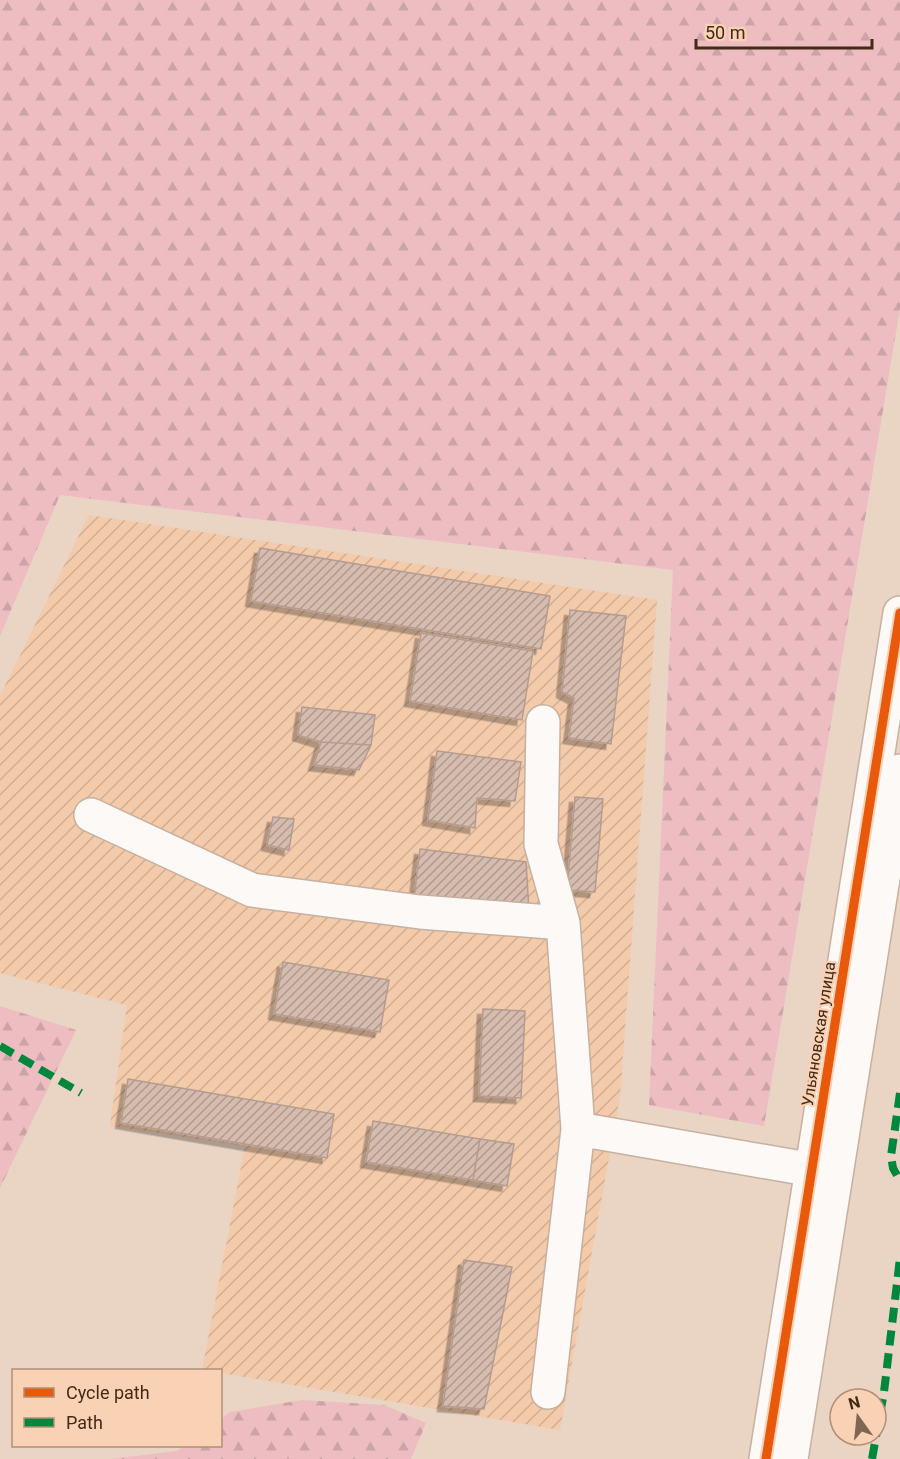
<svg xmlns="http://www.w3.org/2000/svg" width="900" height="1459" viewBox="0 0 900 1459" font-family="Roboto,sans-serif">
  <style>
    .industrial { fill: url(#industrial-furrows) }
    .forest { fill: url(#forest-firs) }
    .building { fill: url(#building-hatch); stroke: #b49c91; stroke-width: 1.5; filter: url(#shadow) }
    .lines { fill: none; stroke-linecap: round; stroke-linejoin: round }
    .minor-casing { stroke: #c7b09f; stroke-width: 36 }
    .minor { stroke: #fcf9f6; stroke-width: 33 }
    .quiet { stroke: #00873e; stroke-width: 8; stroke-dasharray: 15 8; stroke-linecap: butt }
    .cycleway-casing { stroke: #f9d1b4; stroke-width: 13 }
    .cycleway { stroke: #e8590c; stroke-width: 9 }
    .labels { text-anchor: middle; stroke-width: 4.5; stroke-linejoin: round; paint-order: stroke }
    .street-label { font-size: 16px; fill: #442a16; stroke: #f9d1b4 }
  </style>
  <defs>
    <pattern id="industrial-furrows" width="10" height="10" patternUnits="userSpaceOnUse" patternTransform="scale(1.5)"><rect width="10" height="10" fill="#f3caaa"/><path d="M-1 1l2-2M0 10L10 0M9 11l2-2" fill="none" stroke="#d2ae92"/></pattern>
    <pattern id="forest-firs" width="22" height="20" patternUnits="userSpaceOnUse" patternTransform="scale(1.5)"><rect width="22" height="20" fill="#edbdc2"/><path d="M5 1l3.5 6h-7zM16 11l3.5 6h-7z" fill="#cca3a6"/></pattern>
    <pattern id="building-hatch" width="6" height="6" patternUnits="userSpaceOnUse" patternTransform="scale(1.5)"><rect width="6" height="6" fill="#d6bcaf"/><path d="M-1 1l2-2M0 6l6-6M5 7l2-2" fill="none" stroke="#af998d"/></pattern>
    <filter id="shadow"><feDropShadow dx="-5.5" dy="5.5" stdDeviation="0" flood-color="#0004"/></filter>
  </defs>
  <rect width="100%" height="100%" fill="#ead4c3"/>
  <path class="industrial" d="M89,515L657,600L620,1096L560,1430L221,1373L220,1370H202L245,1146L110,1126L127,1005L0,973V696Z"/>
  <path class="forest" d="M0,0H900V308L764,1126L649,1105L673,570L60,495L0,636Z
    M0,1006L76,1030L0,1188Z
    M302,1400L384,1405L426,1423L411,1459H111L177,1451L184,1446H220L221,1419L230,1412Z"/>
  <path class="building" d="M260,548L550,596L541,649L251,601Z
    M570,610L626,616L611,744L569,738L574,698L562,692Z
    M421,633L533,651L522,720L410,701Z
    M302,707L375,715L371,745L321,742L298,735Z
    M321,742L371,745L359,770L314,765Z
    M437,751L521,762L515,801L477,798L475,828L428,820Z
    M575,797L603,799L595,892L567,890Z
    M273,817L294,819L289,850L267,845Z
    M420,849L526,862L529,910L414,899Z
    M283,962L389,980L380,1032L274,1014Z
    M483,1009L525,1011L521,1098L479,1096Z
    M128,1079L334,1114L327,1158L121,1123Z
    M373,1121L480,1139L473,1180L366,1162Z
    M480,1139L514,1144L507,1186L473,1180Z
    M464,1260L512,1267L484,1409L443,1406Z"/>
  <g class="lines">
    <defs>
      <path id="minor" d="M543,722L541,844L563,923
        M91,815L252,890L420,912L563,923L578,1129L836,1174
        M548,1392L578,1129
        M766,1459L900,613
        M791,1459L900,771"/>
    </defs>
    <use href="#minor" class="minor-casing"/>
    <use href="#minor" class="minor"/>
    <path class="quiet" d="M0,1046L81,1093
      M900,1093L891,1156L893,1168L900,1181
      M872,1459L884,1392L900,1258"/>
    <defs>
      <path id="cycleway" d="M766,1459L900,613"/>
    </defs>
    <use href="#cycleway" class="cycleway-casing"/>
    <use href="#cycleway" class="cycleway"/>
  </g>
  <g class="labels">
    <g class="street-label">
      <text transform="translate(818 1034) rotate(-81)" y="6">Ульяновская улица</text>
    </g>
  </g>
  <rect x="12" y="1369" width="210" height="78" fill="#f9d1b4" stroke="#b18e75" stroke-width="1.5"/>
  <rect x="24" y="1388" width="30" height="9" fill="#e8590c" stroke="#b18e75" stroke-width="1.5"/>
  <text x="66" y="1399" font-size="18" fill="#442a16">Cycle path</text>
  <rect x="24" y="1418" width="30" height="9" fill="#00873e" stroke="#b18e75" stroke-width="1.5"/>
  <text x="66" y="1429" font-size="18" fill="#442a16">Path</text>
  <g transform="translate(858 1417) rotate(345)"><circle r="28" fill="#f9d1b4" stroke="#b18e75" stroke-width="1.5"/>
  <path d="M0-4.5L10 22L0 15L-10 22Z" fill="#7e6653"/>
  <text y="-9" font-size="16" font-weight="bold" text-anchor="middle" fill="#442a16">N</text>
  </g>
  <path d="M696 39v9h176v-9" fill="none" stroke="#442a16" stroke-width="3"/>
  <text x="705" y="39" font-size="18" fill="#442a16" stroke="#f9d1b4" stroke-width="4.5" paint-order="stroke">50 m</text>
</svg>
